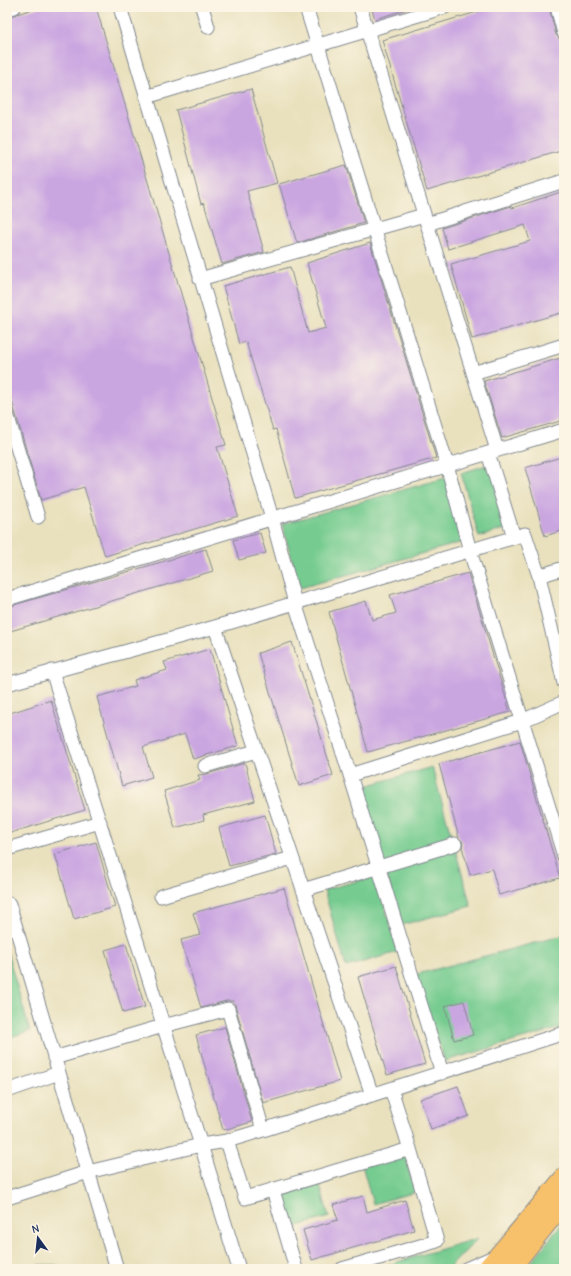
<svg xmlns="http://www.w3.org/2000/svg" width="571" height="1276" viewBox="0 0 571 1276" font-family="'Comic Neue',sans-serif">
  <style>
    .green { fill: #76cc90; stroke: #487e77 }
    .forest { fill: #60b07a; stroke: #3e706c }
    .building { fill: #caa6e1 }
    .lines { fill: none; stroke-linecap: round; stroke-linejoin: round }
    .minor-casing { stroke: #82888e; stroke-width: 15 }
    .highway-casing { stroke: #82888e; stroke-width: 21 }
    .minor { stroke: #fff; stroke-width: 13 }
    .highway { stroke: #f7c06b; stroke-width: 19 }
  </style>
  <rect width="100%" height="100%" fill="#fcf5e5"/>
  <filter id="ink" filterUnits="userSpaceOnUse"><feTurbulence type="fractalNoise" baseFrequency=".025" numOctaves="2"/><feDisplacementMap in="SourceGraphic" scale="8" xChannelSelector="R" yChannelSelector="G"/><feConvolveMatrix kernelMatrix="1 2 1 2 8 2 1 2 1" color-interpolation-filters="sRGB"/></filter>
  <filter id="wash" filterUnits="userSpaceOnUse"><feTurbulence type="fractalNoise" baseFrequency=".012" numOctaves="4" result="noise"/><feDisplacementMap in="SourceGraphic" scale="16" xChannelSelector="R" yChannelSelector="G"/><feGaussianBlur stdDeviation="0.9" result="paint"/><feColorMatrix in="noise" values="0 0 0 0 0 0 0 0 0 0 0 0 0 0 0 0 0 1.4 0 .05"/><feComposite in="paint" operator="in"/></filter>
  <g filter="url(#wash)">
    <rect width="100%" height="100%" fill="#e9e1be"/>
    <path class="green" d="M490,464L508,528L479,537L461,473Z
      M445,478L463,542L300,588L282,524Z
      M432,767L471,906L401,925L362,787Z
      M376,876L398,952L346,967L324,890Z
      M564,935V1027L445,1061L414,975Z
      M7,952L30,1031L7,1038Z
      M404,1153L415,1192L373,1204L362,1165Z
      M318,1179L329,1217L291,1228L280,1190Z
      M564,1221V1269H526Z
      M478,1238L448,1269H374Z"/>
    <path class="forest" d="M40,1265H56L65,1269H19Z"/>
    <g id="blocks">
      <path class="building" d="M40,7H96L226,445L217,447L238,516L105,556L84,487L41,500L7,384V17Z
        M371,7H407V9L375,19Z
        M494,7H549L556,35L560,39L564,54V150L427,191L382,40Z
        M251,89L277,183L247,191L264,252L222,264L204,203L201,204L176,110Z
        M346,165L364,223L297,243L279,184Z
        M564,191V312L472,339L451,264L530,241L525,225L448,249L442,228L511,206L512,208Z
        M370,243L436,458L295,498L276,429L273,430L246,342L239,344L223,286L290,267L308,333L326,328L307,263Z
        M564,357V420L502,438L484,381Z
        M564,456V530L545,536L525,468Z
        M260,533L266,553L239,560L233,540Z
        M206,549L213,571L7,632V607Z
        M468,573L510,712L368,752L329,612L366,601L372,620L396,613L390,595Z
        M292,642L333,775L299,786L258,653Z
        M210,649L238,746L193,759L185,734L143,747L152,777L122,786L97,697L136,686L134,680L167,670L164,662Z
        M51,700L85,810L7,834V714Z
        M520,741L560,878L499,895L492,869L470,875L462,847L463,842L459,838L439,764Z
        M245,763L255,801L203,815L204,820L175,828L164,791L200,780L198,775L207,774Z
        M265,815L276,854L229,866L219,828Z
        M96,842L115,907L74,919L55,854Z
        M284,888L340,1081L263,1103L234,1001H226L201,1008L181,940L200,935L193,913Z
        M126,944L145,1007L123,1013L105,950Z
        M396,966L425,1064L387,1075L358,977Z
        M464,1001L473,1035L454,1040L445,1006Z
        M225,1027L252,1122L223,1130L196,1035Z
        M458,1086L469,1116L431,1129L420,1099Z
        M363,1196L367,1212L405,1200L414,1230L312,1260L303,1230L338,1220L333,1205Z"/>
    </g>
  </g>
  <g filter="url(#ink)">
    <use href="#blocks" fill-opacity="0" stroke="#82888e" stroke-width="1"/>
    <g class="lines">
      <defs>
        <path id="minor" d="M120,7L272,518L295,603L350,775L442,1073
          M202,7L208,27
          M306,7L447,465L470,551L564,856
          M360,7L497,450
          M557,7L564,33
          M7,9L14,7
          M146,97L445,7
          M427,224L564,181
          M200,279L424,215
          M473,373L564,345
          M7,414L38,517
          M488,453L514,537
          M539,576L564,683
          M7,599L564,430
          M215,627L372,1095
          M52,671L201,1145L239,1269
          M7,684L215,627L525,534L539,576L564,568
          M205,766L256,751
          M350,775L522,721L564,702
          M7,849L100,822
          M303,890L455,844
          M161,896L292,858
          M7,903L9,904L117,1269
          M54,1058L163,1026L228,1009L263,1130
          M391,1089L410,1149
          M7,1091L59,1073
          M227,1141L245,1198L410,1149L437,1241L342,1269
          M273,1190L296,1269
          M7,1198L88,1172L201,1145L227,1141L263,1130L564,1033
          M466,1269L496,1256"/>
        <path id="highway" d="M487,1269L564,1178
          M510,1269L564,1202"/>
      </defs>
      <use href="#minor" class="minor-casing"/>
      <use href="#highway" class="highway-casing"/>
      <use href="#minor" class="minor"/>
      <use href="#highway" class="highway"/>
    </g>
  </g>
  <rect width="571" height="1276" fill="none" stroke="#fcf5e5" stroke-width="24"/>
  <g transform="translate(38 1238) rotate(345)" stroke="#fcf5e5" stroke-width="3" paint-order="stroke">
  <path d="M0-3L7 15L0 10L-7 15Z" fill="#1b2f5e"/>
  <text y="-6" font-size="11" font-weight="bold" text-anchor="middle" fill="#1b2f5e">N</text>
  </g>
</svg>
